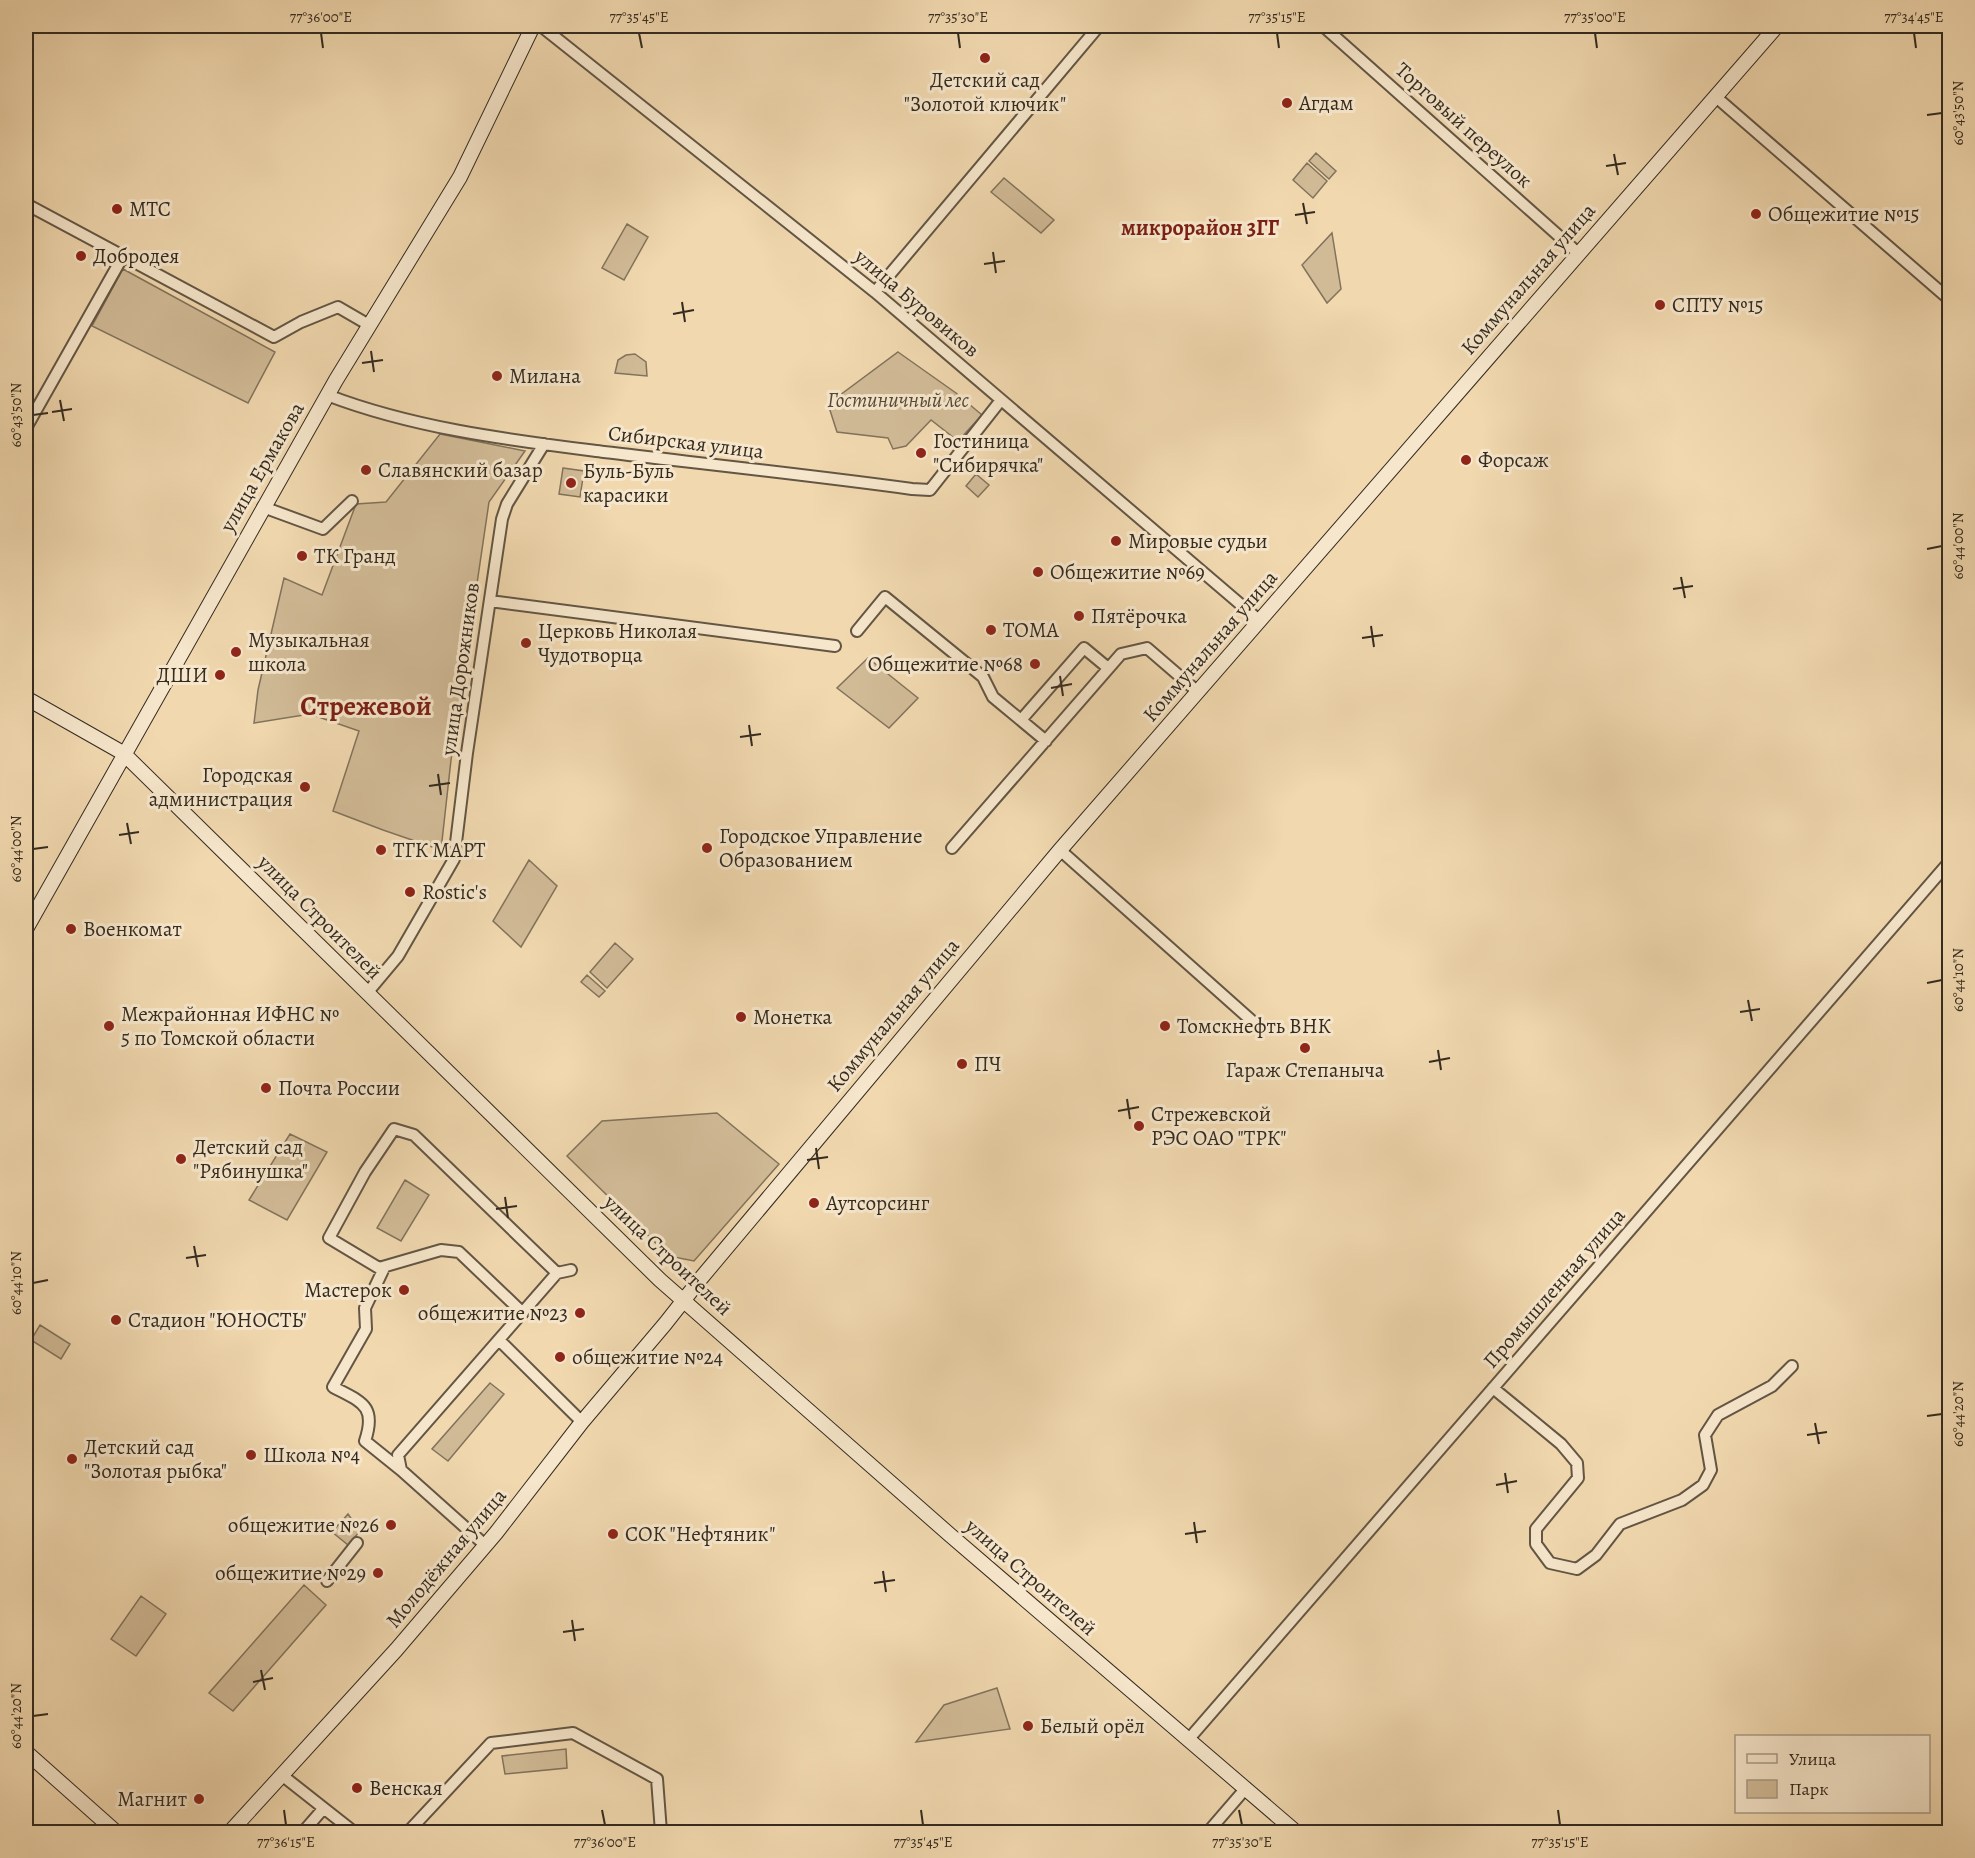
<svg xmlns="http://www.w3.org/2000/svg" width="1975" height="1858" viewBox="0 0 1975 1858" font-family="Alegreya,serif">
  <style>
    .green { fill: #d1bb97; stroke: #82735c; stroke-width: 1.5 }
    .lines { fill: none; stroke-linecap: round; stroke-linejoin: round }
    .street-casing { stroke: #635644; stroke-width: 14 }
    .secondary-casing { stroke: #342b20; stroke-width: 16 }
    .street { stroke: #f6e6cb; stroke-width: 10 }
    .secondary { stroke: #f6e6cb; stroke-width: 14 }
    .ticks { fill: none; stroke: #342b20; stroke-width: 2 }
    .poi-dot { fill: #8f2418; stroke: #f6e6cb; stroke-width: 2 }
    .labels { text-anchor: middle; stroke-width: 6; stroke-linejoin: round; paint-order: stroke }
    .poi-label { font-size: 21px; fill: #342b20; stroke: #f6e6cb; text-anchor: start }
    .street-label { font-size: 21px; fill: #342b20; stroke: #f6e6cb }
    .park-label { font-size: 21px; font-style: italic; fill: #534838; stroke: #f6e6cb }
    .neighbourhood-label { font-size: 22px; font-weight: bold; fill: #7a1f14; stroke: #f6e6cb }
    .district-label { font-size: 27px; font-weight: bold; fill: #7a1f14; stroke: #f6e6cb }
    .neatline { fill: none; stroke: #342b20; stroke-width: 2 }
    .ticks-label { font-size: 15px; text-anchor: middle; fill: #342b20 }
  </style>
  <rect width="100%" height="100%" fill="#f1d8af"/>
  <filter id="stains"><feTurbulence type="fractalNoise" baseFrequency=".00333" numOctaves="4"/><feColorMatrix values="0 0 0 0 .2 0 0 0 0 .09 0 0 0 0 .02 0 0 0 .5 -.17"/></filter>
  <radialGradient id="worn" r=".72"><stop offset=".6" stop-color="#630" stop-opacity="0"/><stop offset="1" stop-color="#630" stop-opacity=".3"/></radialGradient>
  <path class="green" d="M1316,153L1336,171L1329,179L1309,161Z
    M1307,163L1327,181L1313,198L1293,180Z
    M1004,178L1054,220L1041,233L991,192Z
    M627,224L648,237L624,280L602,268Z
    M1332,233L1341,289L1327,303L1302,265Z
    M123,269L275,352L248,403L92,326Z
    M898,352L956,393L982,415L958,441L931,420L906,446L893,449L888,438L837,432L828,404Z
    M635,354L646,362L647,376L615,373L618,360L626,355Z
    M440,434L525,451L489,502L451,760L441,850L383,830L333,811L359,731L310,714L254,723L258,690L284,578L322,595L356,504L386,502Z
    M563,468L584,471L580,497L559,494Z
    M976,474L989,485L978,497L966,486Z
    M868,658L918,698L889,728L837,688Z
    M529,860L557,886L521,947L493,921Z
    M615,943L633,959L607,988L590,972Z
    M587,975L605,991L599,997L581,982Z
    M717,1113L779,1164L694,1261L669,1256L567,1156L602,1121Z
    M290,1134L327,1152L287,1220L249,1200Z
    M405,1180L429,1195L401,1241L377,1228Z
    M40,1325L70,1344L61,1359L31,1340Z
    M490,1383L504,1394L448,1461L432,1449Z
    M348,1514L360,1531L348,1545L332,1532Z
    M304,1585L326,1605L233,1711L209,1693Z
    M141,1596L166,1614L136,1656L111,1639Z
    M997,1688L1010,1729L916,1742L944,1705Z
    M566,1749L567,1768L505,1774L502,1756Z
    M741,1826V1832H717V1827Z"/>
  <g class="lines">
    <defs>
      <path id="street" d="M541,26L875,292L1260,621
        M1323,26L1578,253
        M1716,97L1950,300
        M26,204L274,337L301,322L338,307L369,325
        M875,292L1099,26
        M327,395C416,429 510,440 604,452C706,464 809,475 912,489L930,490L1001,400
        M26,428L123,256
        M263,507L323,529L352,501
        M490,601L835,646
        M857,631L885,597L983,677L993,697L1046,741
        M1021,720L1084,648L1108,668
        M952,848L1121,654L1147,648L1198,692
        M1060,850L1252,1021
        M367,993L398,956L454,859L467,753L502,519L507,504L544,444
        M384,1268L365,1308L366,1329L333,1387C361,1402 377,1405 365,1441L401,1470
        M557,1273L571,1270
        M499,1340L582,1422
        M1493,1388L1561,1444L1577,1463L1578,1478L1536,1529V1544L1550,1563L1577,1569L1596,1555L1620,1524L1682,1500L1703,1485L1711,1470L1705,1435L1718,1415L1772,1386L1792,1366
        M485,1545L401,1470L398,1455L557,1273L414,1135L394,1129L365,1172L329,1238L379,1268L441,1250L459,1252L523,1313
        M327,1581L357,1543
        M1188,1740L1950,861
        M283,1776L354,1832
        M303,1832L323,1809
        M408,1832L491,1743L573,1733L657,1779L661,1832
        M1208,1832L1246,1788"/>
      <path id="secondary" d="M26,698L123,753L660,1280L950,1535L1296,1832
        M26,929L336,380L460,177L533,26
        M26,1752L116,1832
        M230,1832L396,1650L496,1533L582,1422L665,1324L702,1277L1060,850L1777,26"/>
    </defs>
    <use href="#street" class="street-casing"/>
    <use href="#secondary" class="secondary-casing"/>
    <use href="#street" class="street"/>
    <use href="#secondary" class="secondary"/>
  </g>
  <path class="ticks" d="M321,33L323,48M639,33L642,48M958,33L960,48M1277,33L1279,48M1595,33L1597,48M1914,33L1916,48M1927,115L1942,113M1614,154L1618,175M1606,166L1626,163M1303,203L1307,224M1295,215L1315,212M993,252L996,273M984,264L1005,261M682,302L685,322M673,314L694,310M371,351L374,372M362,363L383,360M60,400L64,421M52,412L72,409M33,415L48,413M1927,549L1942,546M1681,577L1685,598M1673,589L1693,586M1371,626L1374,647M1362,638L1383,635M1060,676L1063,696M1051,688L1072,684M749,725L752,746M740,737L761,734M438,774L441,795M429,786L450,783M127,823L131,844M119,835L139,832M33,849L48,847M1927,983L1942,980M1748,1000L1752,1021M1740,1012L1760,1009M1438,1050L1441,1070M1429,1062L1450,1058M1127,1099L1130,1119M1118,1111L1139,1107M816,1148L819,1169M807,1160L828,1157M505,1197L508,1218M496,1209L517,1206M194,1246L198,1267M186,1258L206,1255M33,1283L48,1280M1927,1416L1942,1414M1815,1423L1819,1444M1807,1435L1827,1432M1505,1473L1508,1493M1496,1485L1517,1481M1194,1522L1197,1543M1185,1534L1206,1531M883,1571L886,1592M874,1583L895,1580M572,1620L575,1641M563,1632L584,1629M261,1670L265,1690M253,1682L273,1678M33,1716L48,1714M284,1810L286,1825M602,1810L605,1825M921,1810L923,1825M1239,1810L1242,1825M1558,1810L1560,1825"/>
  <g class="poi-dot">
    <circle cx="985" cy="58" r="6"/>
    <circle cx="1287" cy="103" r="6"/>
    <circle cx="117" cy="209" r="6"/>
    <circle cx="1756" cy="214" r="6"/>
    <circle cx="81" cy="256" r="6"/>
    <circle cx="1660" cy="305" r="6"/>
    <circle cx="497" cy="376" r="6"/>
    <circle cx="921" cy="453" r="6"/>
    <circle cx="1466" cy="460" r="6"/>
    <circle cx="366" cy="470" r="6"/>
    <circle cx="571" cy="483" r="6"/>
    <circle cx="1116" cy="541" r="6"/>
    <circle cx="302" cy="556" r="6"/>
    <circle cx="1038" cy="572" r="6"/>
    <circle cx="1079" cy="616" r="6"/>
    <circle cx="991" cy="630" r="6"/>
    <circle cx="526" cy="643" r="6"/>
    <circle cx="236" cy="652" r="6"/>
    <circle cx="1035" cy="664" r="6"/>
    <circle cx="220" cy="675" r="6"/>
    <circle cx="305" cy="787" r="6"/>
    <circle cx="707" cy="848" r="6"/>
    <circle cx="381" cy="850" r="6"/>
    <circle cx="410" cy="892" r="6"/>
    <circle cx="71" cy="929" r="6"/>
    <circle cx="741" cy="1017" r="6"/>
    <circle cx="109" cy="1026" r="6"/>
    <circle cx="1165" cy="1026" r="6"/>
    <circle cx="1305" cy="1048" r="6"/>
    <circle cx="962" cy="1064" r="6"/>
    <circle cx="266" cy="1088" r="6"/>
    <circle cx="1139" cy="1126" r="6"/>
    <circle cx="181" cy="1159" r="6"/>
    <circle cx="814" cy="1203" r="6"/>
    <circle cx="404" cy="1290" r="6"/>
    <circle cx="580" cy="1313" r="6"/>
    <circle cx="116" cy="1320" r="6"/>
    <circle cx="560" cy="1357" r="6"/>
    <circle cx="251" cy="1455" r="6"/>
    <circle cx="72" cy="1459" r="6"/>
    <circle cx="391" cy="1525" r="6"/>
    <circle cx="613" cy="1534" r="6"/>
    <circle cx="378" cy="1573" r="6"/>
    <circle cx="1028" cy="1726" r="6"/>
    <circle cx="357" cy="1788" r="6"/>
    <circle cx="199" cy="1799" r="6"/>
  </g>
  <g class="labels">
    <g class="poi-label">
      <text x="985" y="87" text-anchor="middle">Детский сад<tspan x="985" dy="24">"Золотой ключик"</tspan></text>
      <text x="1299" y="110">Агдам</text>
      <text x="129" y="216">МТС</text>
      <text x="1768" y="221">Общежитие №15</text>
      <text x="93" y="263">Добродея</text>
      <text x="1672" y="312">СПТУ №15</text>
      <text x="509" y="383">Милана</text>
      <text x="933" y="448">Гостиница<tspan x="933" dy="24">"Сибирячка"</tspan></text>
      <text x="1478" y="467">Форсаж</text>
      <text x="378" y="477">Славянский базар</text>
      <text x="583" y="478">Буль-Буль<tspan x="583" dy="24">карасики</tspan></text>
      <text x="1128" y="548">Мировые судьи</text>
      <text x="314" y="563">ТК Гранд</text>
      <text x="1050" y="579">Общежитие №69</text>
      <text x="1091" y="623">Пятёрочка</text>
      <text x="1003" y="637">ТОМА</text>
      <text x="538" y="638">Церковь Николая<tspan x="538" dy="24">Чудотворца</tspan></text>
      <text x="248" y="647">Музыкальная<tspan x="248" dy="24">школа</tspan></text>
      <text x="1023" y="671" text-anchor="end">Общежитие №68</text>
      <text x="208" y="682" text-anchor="end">ДШИ</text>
      <text x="293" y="782" text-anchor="end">Городская<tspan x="293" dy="24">администрация</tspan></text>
      <text x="719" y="843">Городское Управление<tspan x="719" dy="24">Образованием</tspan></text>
      <text x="393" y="857">ТГК МАРТ</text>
      <text x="422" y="899">Rostic's</text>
      <text x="83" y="936">Военкомат</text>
      <text x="121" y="1021">Межрайонная ИФНС №<tspan x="121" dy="24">5 по Томской области</tspan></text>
      <text x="753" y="1024">Монетка</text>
      <text x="1177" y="1033">Томскнефть ВНК</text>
      <text x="974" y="1071">ПЧ</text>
      <text x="1305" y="1077" text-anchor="middle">Гараж Степаныча</text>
      <text x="278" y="1095">Почта России</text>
      <text x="1151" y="1121">Стрежевской<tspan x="1151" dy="24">РЭС ОАО "ТРК"</tspan></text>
      <text x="193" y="1154">Детский сад<tspan x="193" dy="24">"Рябинушка"</tspan></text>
      <text x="826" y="1210">Аутсорсинг</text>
      <text x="392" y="1297" text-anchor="end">Мастерок</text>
      <text x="568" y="1320" text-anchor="end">общежитие №23</text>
      <text x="128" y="1327">Стадион "ЮНОСТЬ"</text>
      <text x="572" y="1364">общежитие №24</text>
      <text x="84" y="1454">Детский сад<tspan x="84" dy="24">"Золотая рыбка"</tspan></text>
      <text x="263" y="1462">Школа №4</text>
      <text x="379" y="1532" text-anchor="end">общежитие №26</text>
      <text x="625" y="1541">СОК "Нефтяник"</text>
      <text x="366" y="1580" text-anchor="end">общежитие №29</text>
      <text x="1040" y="1733">Белый орёл</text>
      <text x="369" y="1795">Венская</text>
      <text x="187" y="1806" text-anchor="end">Магнит</text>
    </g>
    <g class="street-label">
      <text transform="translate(1464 125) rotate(42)" y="7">Торговый переулок</text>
      <text transform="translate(1528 279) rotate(-49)" y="7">Коммунальная улица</text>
      <text transform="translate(917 303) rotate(40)" y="7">улица Буровиков</text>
      <text transform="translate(686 442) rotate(7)" y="7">Сибирская улица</text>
      <text transform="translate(262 467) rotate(-60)" y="7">улица Ермакова</text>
      <text transform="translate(1210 646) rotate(-49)" y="7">Коммунальная улица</text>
      <text transform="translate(460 669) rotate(-82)" y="7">улица Дорожников</text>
      <text transform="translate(320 917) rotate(45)" y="7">улица Строителей</text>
      <text transform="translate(893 1015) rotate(-50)" y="7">Коммунальная улица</text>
      <text transform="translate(668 1255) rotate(43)" y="7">улица Строителей</text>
      <text transform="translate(1554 1288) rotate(-49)" y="7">Промышленная улица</text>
      <text transform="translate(446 1558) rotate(-50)" y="7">Молодёжная улица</text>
      <text transform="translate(1031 1577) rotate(41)" y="7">улица Строителей</text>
    </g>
    <g class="park-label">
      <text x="898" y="407">Гостиничный лес</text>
    </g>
    <g class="neighbourhood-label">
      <text x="1200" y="235">микрорайон 3ГГ</text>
    </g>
    <g class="district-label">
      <text x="366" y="715">Стрежевой</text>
    </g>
  </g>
  <rect width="1975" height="1858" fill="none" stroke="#f1d8af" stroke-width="66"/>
  <rect x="1735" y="1735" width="195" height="78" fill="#f6e6cb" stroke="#a89b87" stroke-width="1.5"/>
  <rect x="1747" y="1754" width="30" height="9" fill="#f6e6cb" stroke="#a89b87" stroke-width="1.5"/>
  <text x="1789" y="1765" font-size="18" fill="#342b20">Улица</text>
  <rect x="1747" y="1780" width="30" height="18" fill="#d1bb97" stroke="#a89b87" stroke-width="1.5"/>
  <text x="1789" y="1795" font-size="18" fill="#342b20">Парк</text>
  <rect x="33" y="33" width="1909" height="1792" class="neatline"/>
  <g class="ticks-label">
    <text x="321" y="22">77°36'00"E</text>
    <text x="639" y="22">77°35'45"E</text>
    <text x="958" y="22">77°35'30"E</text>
    <text x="1277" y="22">77°35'15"E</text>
    <text x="1595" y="22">77°35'00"E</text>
    <text x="1914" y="22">77°34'45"E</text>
    <text transform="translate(1958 113) rotate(-90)" y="5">60°43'50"N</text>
    <text transform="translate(16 415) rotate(-90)" y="5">60°43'50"N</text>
    <text transform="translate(1958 546) rotate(-90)" y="5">60°44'00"N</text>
    <text transform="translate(16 849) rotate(-90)" y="5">60°44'00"N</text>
    <text transform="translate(1958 980) rotate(-90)" y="5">60°44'10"N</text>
    <text transform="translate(16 1283) rotate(-90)" y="5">60°44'10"N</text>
    <text transform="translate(1958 1414) rotate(-90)" y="5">60°44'20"N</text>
    <text transform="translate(16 1716) rotate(-90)" y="5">60°44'20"N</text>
    <text x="286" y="1847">77°36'15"E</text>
    <text x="605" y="1847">77°36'00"E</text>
    <text x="923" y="1847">77°35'45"E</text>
    <text x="1242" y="1847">77°35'30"E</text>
    <text x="1560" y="1847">77°35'15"E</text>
  </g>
  <rect width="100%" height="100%" filter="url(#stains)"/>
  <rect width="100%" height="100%" fill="url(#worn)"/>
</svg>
